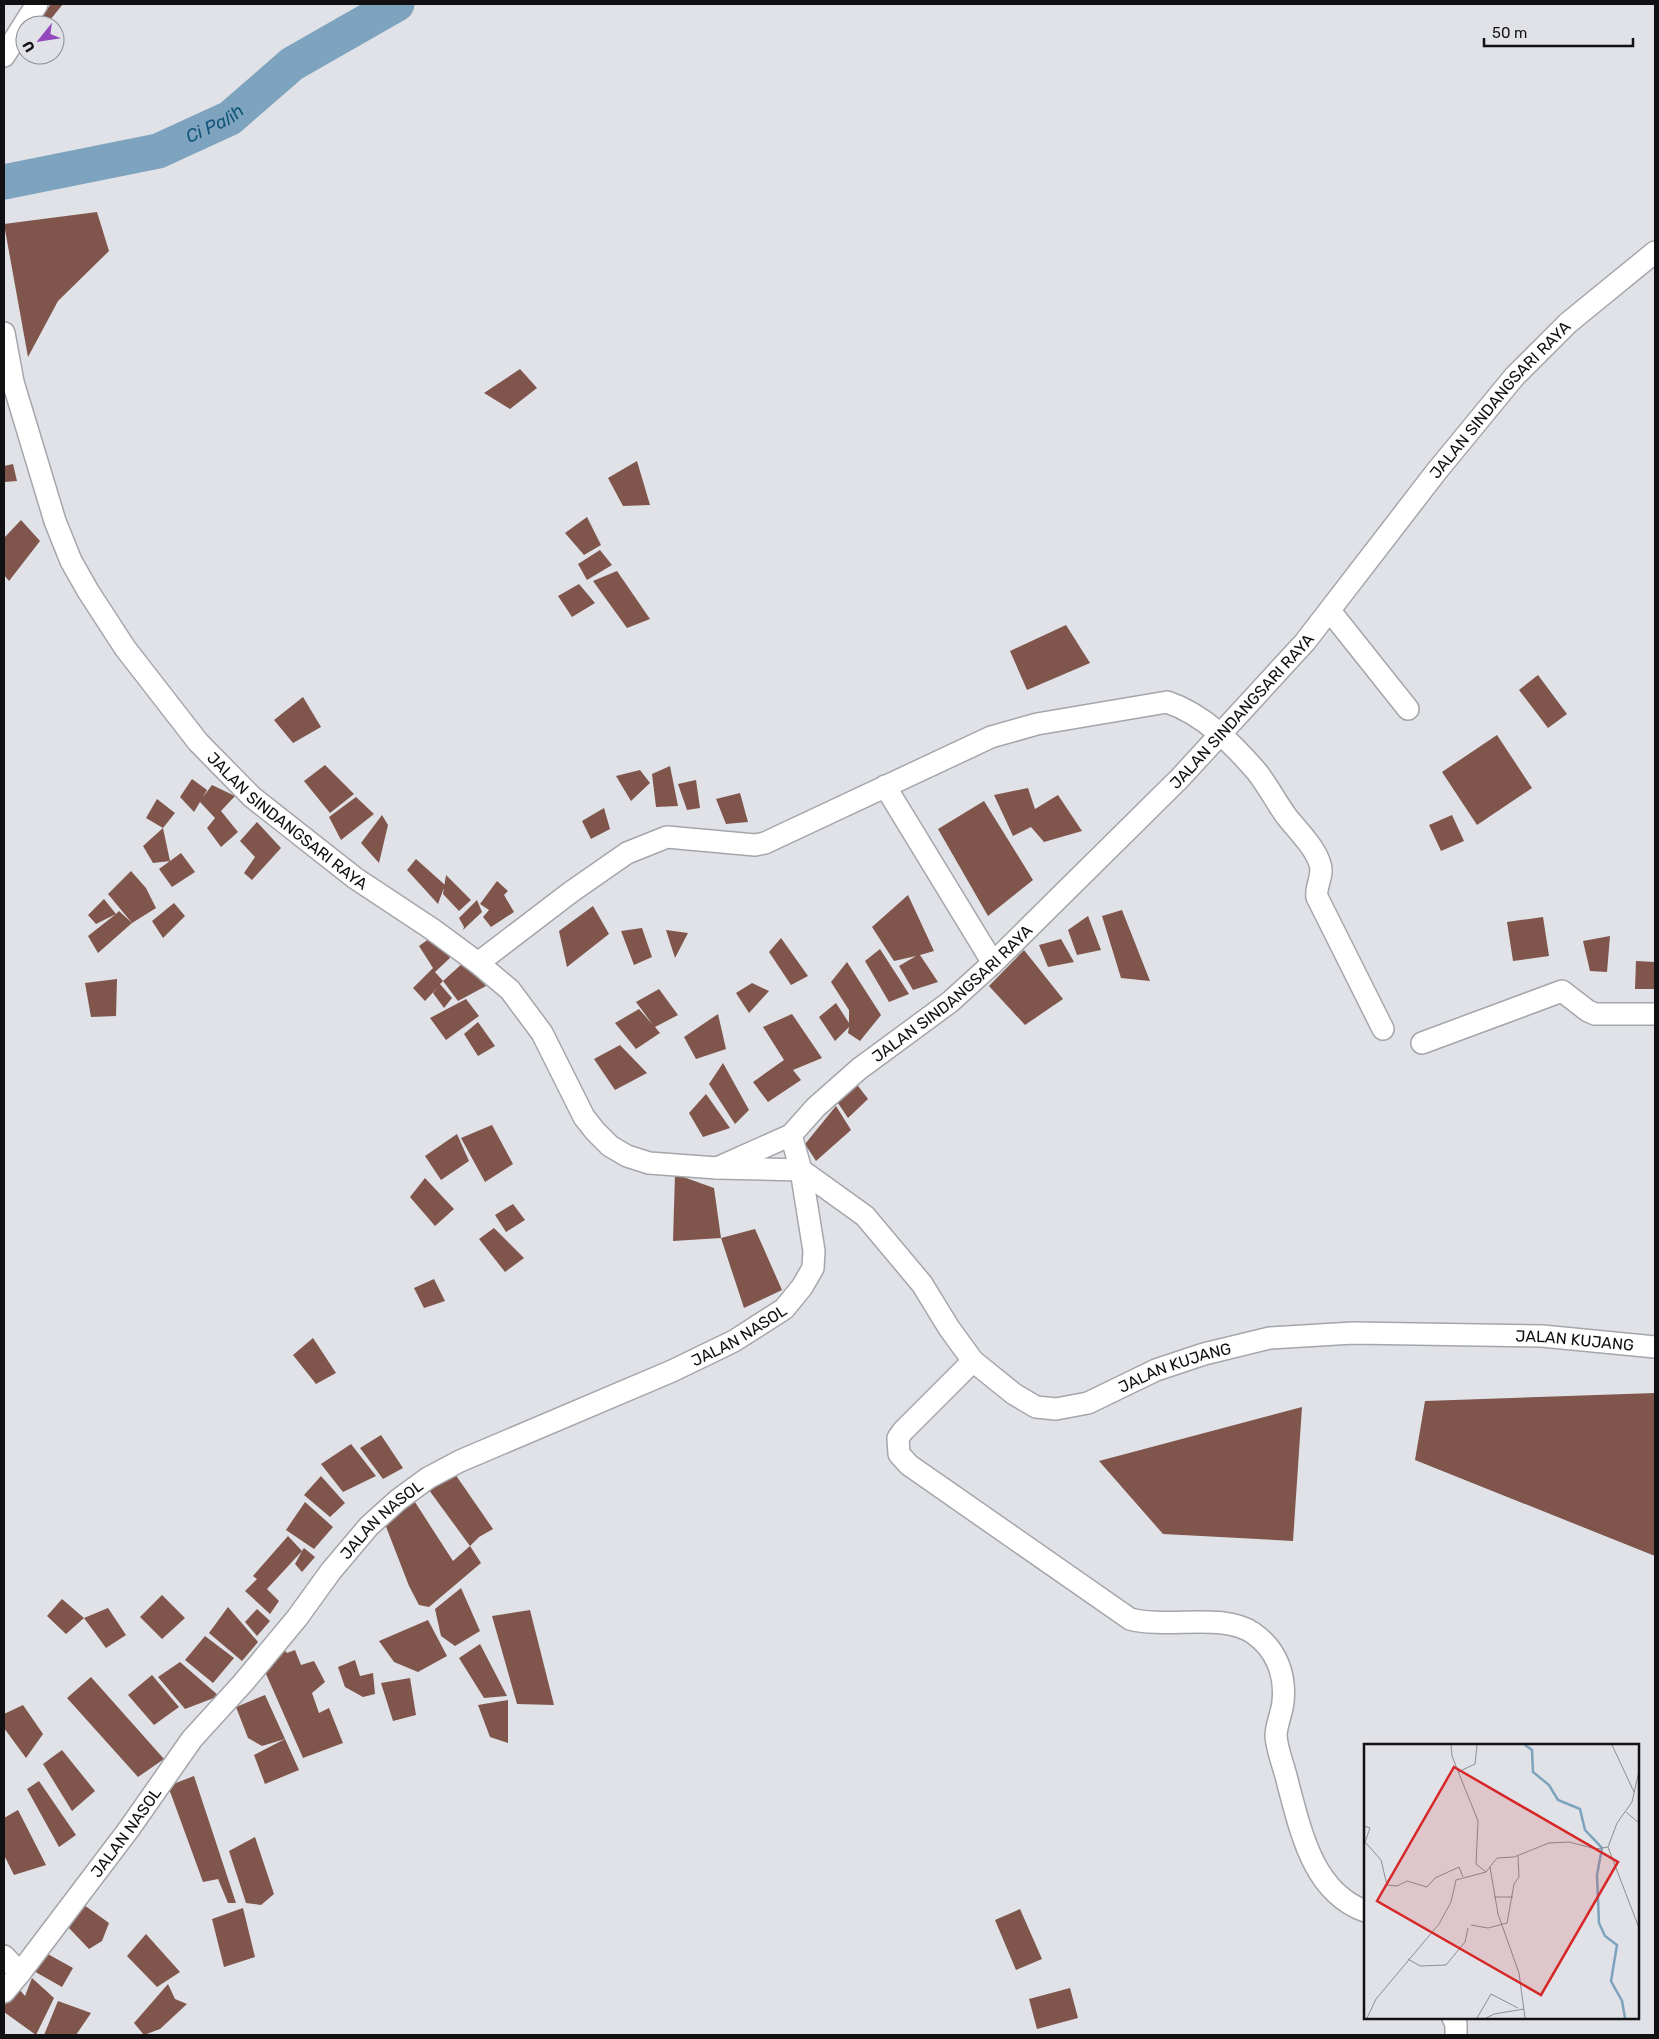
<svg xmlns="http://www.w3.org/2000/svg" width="1659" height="2039" viewBox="0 0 1659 2039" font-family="Rubik,sans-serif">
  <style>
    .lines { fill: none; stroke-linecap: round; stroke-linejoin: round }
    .river { stroke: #7da3be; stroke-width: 35 }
    .building { fill: #7f554c }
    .minor-casing { stroke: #a4a6ab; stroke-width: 24 }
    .minor { stroke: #fff; stroke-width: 21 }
    .labels { text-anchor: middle; stroke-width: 5; stroke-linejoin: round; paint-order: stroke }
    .street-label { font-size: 16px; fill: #111113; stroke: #e0e2e7 }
    .water-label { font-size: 18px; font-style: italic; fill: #135579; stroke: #e0e2e7 }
    .inset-river { fill: none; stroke: #7da3be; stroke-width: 2.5 }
    .inset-road { fill: none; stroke: #8d8e92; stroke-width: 1 }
    .view { fill: #d62828; fill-opacity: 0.15; stroke: #d62828; stroke-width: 2.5 }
    .inset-edge { fill: none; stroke: #111113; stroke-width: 2.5 }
  </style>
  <rect width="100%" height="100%" fill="#e0e2e7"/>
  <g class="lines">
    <path class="river" id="s1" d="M4,182L158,151L230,118L292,64L397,4"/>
  </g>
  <path class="building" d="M51,4H63L46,25H35Z
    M97,212L109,251L58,301L28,357L4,224Z
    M520,369L537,388L510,409L484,393Z
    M637,461L650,505L623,506L608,478Z
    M13,464L17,481L4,482V466Z
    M587,517L601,545L584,555L565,533Z
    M21,520L40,541L9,581L4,575V538Z
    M600,550L612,565L587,580L578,564Z
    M617,571L650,619L627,628L593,581Z
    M579,584L595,603L572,617L558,596Z
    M1066,625L1090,663L1027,690L1010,651Z
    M1538,675L1567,714L1548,728L1519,690Z
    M303,697L321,727L293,743L274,720Z
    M1497,735L1532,788L1477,825L1442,772Z
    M325,765L354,794L330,813L304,781Z
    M670,766L678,806L656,807L652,774Z
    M640,770L650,783L631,801L616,776Z
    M192,779L207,790L203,797L212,785L235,796L221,811L238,832L221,847L207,828L215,818L200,802L194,812L180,797Z
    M696,780L700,808L687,810L678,784Z
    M1028,788L1035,809L1058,795L1082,831L1044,842L1031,827L1013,836L994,795Z
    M740,793L748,822L726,824L716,799Z
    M356,797L374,814L341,840L329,817Z
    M157,799L175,813L163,828L146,818Z
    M984,801L1033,880L988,916L938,829Z
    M604,808L610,829L591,839L582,821Z
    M382,815L388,825L379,863L361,843Z
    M1452,815L1464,841L1441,851L1429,825Z
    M257,822L281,848L252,880L244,873L255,857L240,841Z
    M163,828L170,861L153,863L143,846Z
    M181,853L195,872L172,887L159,869Z
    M416,859L445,885L438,904L407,870Z
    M131,871L146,888L156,908L132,923L108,894Z
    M446,875L471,900L459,911L443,894Z
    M497,881L508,891L504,895L514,912L491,927L483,917L489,910L480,904Z
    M908,895L934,951L920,955L938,982L913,990L899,966L916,956L894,961L872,927Z
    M104,899L116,914L119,911L132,923L98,953L88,936L116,914L96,924L88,915Z
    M477,900L482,912L463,930L464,927L459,918Z
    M174,903L185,916L163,938L152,921Z
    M593,906L609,934L567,967L559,931Z
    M1122,910L1150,981L1121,978L1102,916Z
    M1088,916L1101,950L1077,955L1068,930Z
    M1543,917L1549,956L1513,961L1507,922Z
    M642,928L652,957L634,965L621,931Z
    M666,930L688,933L675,958Z
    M437,933L450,958L435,972L443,981L440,984L452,998L444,1008L433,993L438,987L425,1001L413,988L433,968L419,946Z
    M1610,936L1607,972L1590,971L1583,941Z
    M781,938L808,976L791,985L769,952Z
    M1061,939L1074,962L1048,967L1039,945Z
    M880,949L909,994L889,1002L865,961Z
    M1024,950L1063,999L1025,1025L989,986Z
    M1636,961L1655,962V989H1635Z
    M464,962L486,986L458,1001L443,981Z
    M847,962L881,1015L860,1041L848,1033L849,1027L835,1041L819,1017L836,1003L849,1023V1010L831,982Z
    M117,979L116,1016L91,1017L85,983Z
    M752,983L769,991L749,1013L736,993Z
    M659,989L678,1015L655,1027L660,1033L636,1049L615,1023L639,1009L653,1025L636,1002Z
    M466,999L479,1016L446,1040L430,1018Z
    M718,1014L726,1049L696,1059L684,1037Z
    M792,1014L822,1058L793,1070L801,1080L768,1102L753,1082L784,1060L763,1027Z
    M478,1022L495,1046L478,1056L464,1034Z
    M620,1045L647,1073L615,1090L594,1059Z
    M723,1063L749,1110L735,1124L709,1084Z
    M852,1078L868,1099L848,1118L834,1097Z
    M706,1094L730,1128L703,1137L689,1113Z
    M836,1106L851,1130L816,1161L805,1144Z
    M492,1125L513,1164L485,1182L461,1138Z
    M457,1134L469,1161L441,1180L425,1156Z
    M675,1174L714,1188L721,1238L755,1229L782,1290L744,1308L721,1238L673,1241Z
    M425,1178L454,1209L435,1226L410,1197Z
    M513,1204L525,1220L506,1232L495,1215Z
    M494,1228L524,1258L505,1272L479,1239Z
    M434,1279L445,1301L424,1308L414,1288Z
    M313,1338L336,1373L316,1384L293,1355Z
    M1655,1393V1556L1415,1460L1425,1401Z
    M1302,1407L1293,1541L1163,1534L1099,1461Z
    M381,1435L403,1468L383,1479L360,1448Z
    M351,1444L376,1476L343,1492L321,1464Z
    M455,1474L493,1529L479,1537L470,1546L426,1486Z
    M321,1476L345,1503L330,1517L304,1495Z
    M413,1499L453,1561L470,1546L481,1563L429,1607L419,1605L409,1586L385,1524Z
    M305,1502L333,1527L314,1549L286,1530Z
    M288,1536L302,1551L304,1548L315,1557L302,1572L295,1564L302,1551L267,1589L279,1601L270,1614L245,1591L257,1579L253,1576Z
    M461,1588L480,1631L455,1646L441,1636L435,1609Z
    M162,1595L185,1618L162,1639L140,1617Z
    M62,1599L84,1618L108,1608L126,1635L106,1648L84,1618L66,1634L47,1616Z
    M228,1607L258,1642L242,1661L209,1633Z
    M257,1609L270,1621L257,1636L245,1622Z
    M530,1610L554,1705L517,1704L492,1616Z
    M428,1620L447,1656L418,1672L394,1662L379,1641Z
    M205,1636L234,1658L213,1683L185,1660Z
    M480,1644L507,1696L484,1698L459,1658Z
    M282,1647L287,1653L295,1650L301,1665L314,1661L325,1682L312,1693L319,1713L329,1708L343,1743L303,1758L263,1667Z
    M355,1660L360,1676L373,1673L375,1694L363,1697L345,1687L338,1667Z
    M180,1662L219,1696L185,1709L158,1677Z
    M152,1675L179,1707L154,1725L128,1695Z
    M91,1677L164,1759L138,1777L67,1698Z
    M410,1678L416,1715L393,1721L381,1683Z
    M265,1695L285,1739L262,1746L248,1738L236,1707Z
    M508,1700V1743L490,1737L478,1705Z
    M23,1705L43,1734L26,1758L4,1728V1714Z
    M285,1739L299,1770L265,1784L254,1755Z
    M62,1750L95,1791L72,1811L43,1764Z
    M194,1776L236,1903H228L218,1879L203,1882L168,1786Z
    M39,1781L76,1835L59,1847L27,1789Z
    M18,1810L46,1865L14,1875L4,1855V1818Z
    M255,1837L274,1894L261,1905L246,1903L229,1851Z
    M84,1905L109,1923L102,1941L89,1949L68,1927Z
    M243,1908L255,1957L224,1967L212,1919Z
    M1020,1909L1042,1959L1016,1970L995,1920Z
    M146,1934L180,1972L157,1987L127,1956Z
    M46,1953L73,1968L62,1987L32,1970Z
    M32,1978L54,1998L36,2035L4,2012V2007L15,1984L25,1996Z
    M168,1984L175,1999L187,2004L160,2029L144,2035L134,2023Z
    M1070,1988L1078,2018L1037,2029L1029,1999Z
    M58,2001L91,2013L76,2035H44Z"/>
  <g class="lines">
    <defs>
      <g id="minor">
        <path d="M4,56L37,4"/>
        <path id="s2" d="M4,333L13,382L55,521L71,561L88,591L125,648L198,742L252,797L355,878L432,929L478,963L510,990L542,1033L584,1117L595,1131L610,1146L627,1156L649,1163L717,1168L801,1170"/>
        <path d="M1330,611L1408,709"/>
        <path d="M885,786L993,963"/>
        <path d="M478,963L571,892L627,853L667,837L755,845L765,843L991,737L1037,724L1167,702C1203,714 1233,744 1257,772C1268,786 1276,802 1287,817C1298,831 1315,847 1320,864C1324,876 1315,886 1317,897L1383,1029"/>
        <path d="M1422,1043L1562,991L1588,1011L1595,1014H1655"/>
        <path id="s3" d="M717,1168L791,1135L816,1107L859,1069L950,1002L993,963L1180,778L1305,642L1436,472L1514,377L1568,323L1655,252"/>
        <path id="s4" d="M801,1170L865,1216L922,1284L949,1328L973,1361L1014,1394L1036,1407L1056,1409L1088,1403L1156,1370L1204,1354L1270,1338L1353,1333L1542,1336L1655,1347"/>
        <path d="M973,1361L903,1431L898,1438L899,1454L909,1465L1130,1619C1167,1629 1223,1612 1253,1633C1276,1649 1286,1674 1283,1702C1282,1713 1276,1725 1276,1736C1277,1751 1285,1769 1288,1784C1301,1832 1313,1892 1365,1911"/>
        <path d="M4,1956L20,1973"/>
        <path id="s5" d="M4,1992L20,1973L129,1829L192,1739L243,1683L297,1618L331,1571L369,1526L398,1500L428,1478L460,1461L672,1371L734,1341L784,1309L802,1287L813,1268L814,1251L801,1170L791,1135"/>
        <path d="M1453,2018L1456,2024V2035"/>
      </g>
    </defs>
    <use href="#minor" class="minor-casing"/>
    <use href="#minor" class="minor"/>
  </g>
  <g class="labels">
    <g class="street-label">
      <text dy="6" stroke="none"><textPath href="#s3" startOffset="1106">JALAN SINDANGSARI RAYA</textPath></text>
      <text dy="6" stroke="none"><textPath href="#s3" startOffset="701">JALAN SINDANGSARI RAYA</textPath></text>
      <text dy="6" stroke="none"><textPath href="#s2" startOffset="579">JALAN SINDANGSARI RAYA</textPath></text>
      <text dy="6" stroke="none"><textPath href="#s3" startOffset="296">JALAN SINDANGSARI RAYA</textPath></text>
      <text dy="6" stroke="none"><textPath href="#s5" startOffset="1011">JALAN NASOL</textPath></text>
      <text dy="6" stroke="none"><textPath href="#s4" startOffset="890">JALAN KUJANG</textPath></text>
      <text dy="6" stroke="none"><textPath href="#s4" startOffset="485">JALAN KUJANG</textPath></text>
      <text dy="6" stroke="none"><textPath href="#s5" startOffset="606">JALAN NASOL</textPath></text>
      <text dy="6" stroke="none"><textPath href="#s5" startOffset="201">JALAN NASOL</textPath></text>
    </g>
    <g class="water-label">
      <text dy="6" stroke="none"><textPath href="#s1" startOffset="220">Ci Palih</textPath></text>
    </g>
  </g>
  <g transform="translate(1364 1744)">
    <rect width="275" height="275" fill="#e0e2e7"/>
    <path class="inset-river" d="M161,1L168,6L169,28L185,41L194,56L216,65L221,86L238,104L233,131L235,179L241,192L253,201L247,237L258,257L261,274"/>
    <path class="inset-road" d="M87,1L88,12L114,77L112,120L122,128M248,1L270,48M94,28L111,20L113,1M262,68L275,79M0,82L6,84L1,98L17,116L23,141L33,142L43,137L63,143L71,134L95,123L99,133M244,103L275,184M126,123L134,170L155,229L161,274M122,128L133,114L150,113L185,99L205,98L232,105L244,103L253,79L268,58L275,27M130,153H149M107,181L124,184L143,179L150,140L155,133L154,112M44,215L56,222L82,221L101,198L104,184M3,274L12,255L75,180L87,158L92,136L122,128M113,274L127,250L154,264M122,274L130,270L160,265"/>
    <path class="view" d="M90,23L254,118L177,251L13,157Z"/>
    <rect width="275" height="275" class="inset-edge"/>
  </g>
  <rect width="1659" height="2039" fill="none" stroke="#111113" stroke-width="10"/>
  <g transform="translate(40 40) rotate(240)"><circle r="24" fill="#e0e2e7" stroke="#8d8e92"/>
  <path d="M0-4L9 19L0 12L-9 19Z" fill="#9349bc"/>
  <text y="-8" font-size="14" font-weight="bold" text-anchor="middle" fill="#111113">U</text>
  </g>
  <path d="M1484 38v8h149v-8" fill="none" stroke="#111113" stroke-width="2.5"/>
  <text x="1492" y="38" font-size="15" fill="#111113" stroke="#e0e2e7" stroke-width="4" paint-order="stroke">50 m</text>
</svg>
